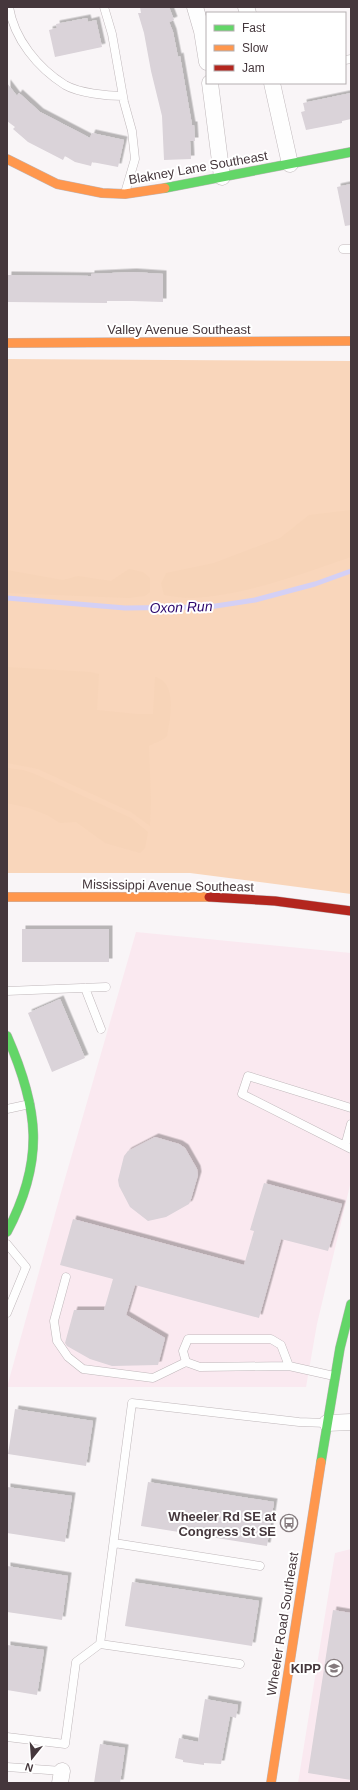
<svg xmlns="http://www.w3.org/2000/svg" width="358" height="1790" viewBox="0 0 358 1790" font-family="Arial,sans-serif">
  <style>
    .built { fill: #fae9f0 }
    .green { fill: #f9d6bb }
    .forest { fill: #f7d4b8 }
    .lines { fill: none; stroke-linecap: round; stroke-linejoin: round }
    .stream { stroke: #d4d0f5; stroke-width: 5 }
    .building { fill: #dad3d9; filter: url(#shadow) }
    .lane-casing { stroke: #bfb7ba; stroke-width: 9 }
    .street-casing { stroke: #bfb7ba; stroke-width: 17 }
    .fast-casing { stroke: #bfb7ba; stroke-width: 10 }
    .slow-casing { stroke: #bfb7ba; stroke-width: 10 }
    .jam-casing { stroke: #bfb7ba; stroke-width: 10 }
    .lane { stroke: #fefefe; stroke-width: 8 }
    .street { stroke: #fefefe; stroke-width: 16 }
    .fast { stroke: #63d668; stroke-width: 9 }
    .slow { stroke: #ff974d; stroke-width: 9 }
    .jam { stroke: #b3261e; stroke-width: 9 }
    .labels { text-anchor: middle; stroke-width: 4; stroke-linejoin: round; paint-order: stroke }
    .street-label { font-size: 13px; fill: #45373c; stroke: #fff }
    .poi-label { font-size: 13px; font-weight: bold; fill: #45373c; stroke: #fff; text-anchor: end }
    .water-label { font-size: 14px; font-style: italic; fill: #2c076d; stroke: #fff }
  </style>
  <defs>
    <filter id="shadow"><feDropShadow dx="3.5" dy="-3.5" stdDeviation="0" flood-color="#0004"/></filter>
  </defs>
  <rect width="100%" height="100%" fill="#f9f5f7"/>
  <path class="built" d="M136,932L351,953V1181L317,1324L306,1387H7L62,1189Z
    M351,1549V1783H298L335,1553Z"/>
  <path class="green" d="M7,359L351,361V894L190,873H7Z"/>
  <path class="forest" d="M351,510V557C301,574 244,596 191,598C182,598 173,596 164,595L161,583L166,573L214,563L280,538L309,515Z
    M129,569L143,572L150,578V592L145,596L128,598L7,593V570L63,580L78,576L111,581Z
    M7,667L91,672L99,674L97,710L137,714H153L155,677C178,682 170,719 167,736C163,741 155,742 149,746L151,802L150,826L131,812L38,769L7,763Z
    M7,768L23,770L35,774L131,818L148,832L145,848L140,853L105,843L76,822L60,823L47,815L29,808L7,803Z"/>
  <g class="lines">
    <path class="stream" d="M7,598L125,608L209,607L255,600L315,584L351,571"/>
  </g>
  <path class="building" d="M140,7H169L174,20L169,22L173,32L178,57L180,56L192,125H194L195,141H190L191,159L164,160L162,116L151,71L144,33L138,13H141Z
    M87,18L88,22L96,20L102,47L55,57L49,30L57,28L56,24Z
    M7,83L17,96L19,93L40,112L90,138L92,133L124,140L118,167L92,162L91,166L75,162L65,156L63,160L28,142L13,129L15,127L7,121Z
    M351,93V119L342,121V123L306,130L301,112L305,111L303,103Z
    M351,184V225L345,226L337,187Z
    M133,272L163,274V302L132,301H107V303L7,302L8,275L91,276V274Z
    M22,929H109V962H22Z
    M60,999L85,1058L52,1072L28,1013Z
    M155,1137L179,1144L185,1148L197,1169L198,1175L191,1199L189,1204L166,1217L148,1221L130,1207L119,1186L118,1180L124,1156L128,1151Z
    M264,1183L342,1204L328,1251L281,1239L259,1318L135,1285L126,1315L165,1338L158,1365L112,1366L90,1359L67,1346L65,1343L74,1310H104L113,1279L60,1265L73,1219L244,1265L254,1231L250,1230Z
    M15,1409L93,1421L86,1466L8,1454Z
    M148,1482L274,1502L267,1546L141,1526Z
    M7,1487L72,1496L65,1542L7,1533Z
    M7,1566L68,1576L62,1620L7,1612Z
    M132,1582L259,1601L252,1646L125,1626Z
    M333,1610L351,1613V1780L308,1773Z
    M7,1645L44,1650L37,1695L7,1690Z
    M205,1699L238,1705L236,1718L230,1716L221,1764L204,1763V1765L183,1762V1760L175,1758L179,1738L198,1742Z
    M100,1744L125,1748L120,1783H94Z"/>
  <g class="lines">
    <defs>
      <path id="lane" d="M9,7C14,39 38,68 65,85C79,93 107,96 123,96
        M104,7L112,34L124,102L132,131L135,159L125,193
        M345,60L351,59
        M343,249H351
        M85,988L101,1029
        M7,991L106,987
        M351,1108L248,1076L242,1094L351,1149
        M7,1109L30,1104
        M345,1146L351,1124
        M7,1244L26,1267L7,1313
        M66,1277L54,1321L57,1341L68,1357L83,1369L153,1378L186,1362
        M289,1366L281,1345L271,1339H188L183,1351L186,1362L200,1367L289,1366L334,1376
        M114,1543L260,1566
        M240,1664L100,1644L132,1403L299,1422L326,1423
        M7,1737L65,1744L76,1662L100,1644
        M7,1767L62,1771"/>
      <path id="street" d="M195,7L202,31L207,62
        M246,7L248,13
        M210,83L222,177
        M272,83L290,164
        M327,1423L351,1422
        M60,1783L62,1771"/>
      <path id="fast" d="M165,188L351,152
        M7,1036C39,1109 45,1160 7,1232
        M321,1462L340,1348L351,1304"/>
      <path id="slow" d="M7,159L57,184L102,193L125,194L165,188
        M7,343L351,341
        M7,897H209
        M271,1783L321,1462"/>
      <path id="jam" d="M209,897L275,901L351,911"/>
    </defs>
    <use href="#lane" class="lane-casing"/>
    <use href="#street" class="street-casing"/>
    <use href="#fast" class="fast-casing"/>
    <use href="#slow" class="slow-casing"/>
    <use href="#jam" class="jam-casing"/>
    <use href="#lane" class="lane"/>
    <use href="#street" class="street"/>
    <use href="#fast" class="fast"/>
    <use href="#slow" class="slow"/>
    <use href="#jam" class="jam"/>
  </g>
  <defs>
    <symbol id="bus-ring" viewBox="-11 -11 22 22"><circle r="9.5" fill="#fff" stroke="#847a7d" stroke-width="1.5"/><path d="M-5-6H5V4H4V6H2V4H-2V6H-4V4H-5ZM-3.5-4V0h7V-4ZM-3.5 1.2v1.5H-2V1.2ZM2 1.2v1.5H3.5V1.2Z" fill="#847a7d"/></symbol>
    <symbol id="school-ring" viewBox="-11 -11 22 22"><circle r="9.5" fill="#fff" stroke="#847a7d" stroke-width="1.5"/><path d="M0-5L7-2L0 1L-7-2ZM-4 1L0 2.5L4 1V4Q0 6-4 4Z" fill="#847a7d"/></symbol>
  </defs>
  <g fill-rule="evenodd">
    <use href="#bus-ring" x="279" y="1513" width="20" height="20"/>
    <use href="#school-ring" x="324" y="1658" width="20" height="20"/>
  </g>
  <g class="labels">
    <g class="street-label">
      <text transform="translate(198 167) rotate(-10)" y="5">Blakney Lane Southeast</text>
      <text x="179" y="334">Valley Avenue Southeast</text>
      <text transform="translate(168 885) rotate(1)" y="5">Mississippi Avenue Southeast</text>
      <text transform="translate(282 1624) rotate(-81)" y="5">Wheeler Road Southeast</text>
    </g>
    <g class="poi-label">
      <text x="276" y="1521">Wheeler Rd SE at<tspan x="276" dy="15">Congress St SE</tspan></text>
      <text x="321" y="1673">KIPP</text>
    </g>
    <g class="water-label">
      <text transform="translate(181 607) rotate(-2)" y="5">Oxon Run</text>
    </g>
  </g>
  <rect width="358" height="1790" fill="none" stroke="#45373c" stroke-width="16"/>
  <rect x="206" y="12" width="140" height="72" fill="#ffffff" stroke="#b5afb1"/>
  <rect x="214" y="25" width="20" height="6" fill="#63d668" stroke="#b5afb1"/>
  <text x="242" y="32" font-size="12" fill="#45373c">Fast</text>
  <rect x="214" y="45" width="20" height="6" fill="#ff974d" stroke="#b5afb1"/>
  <text x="242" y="52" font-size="12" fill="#45373c">Slow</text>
  <rect x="214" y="65" width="20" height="6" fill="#b3261e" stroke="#b5afb1"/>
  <text x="242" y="72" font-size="12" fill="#45373c">Jam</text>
  <g transform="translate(32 1758) rotate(197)" stroke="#ffffff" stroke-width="3" paint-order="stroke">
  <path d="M0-3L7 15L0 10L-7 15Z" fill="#45373c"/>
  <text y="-6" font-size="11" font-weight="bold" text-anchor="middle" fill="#45373c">N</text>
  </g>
</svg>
